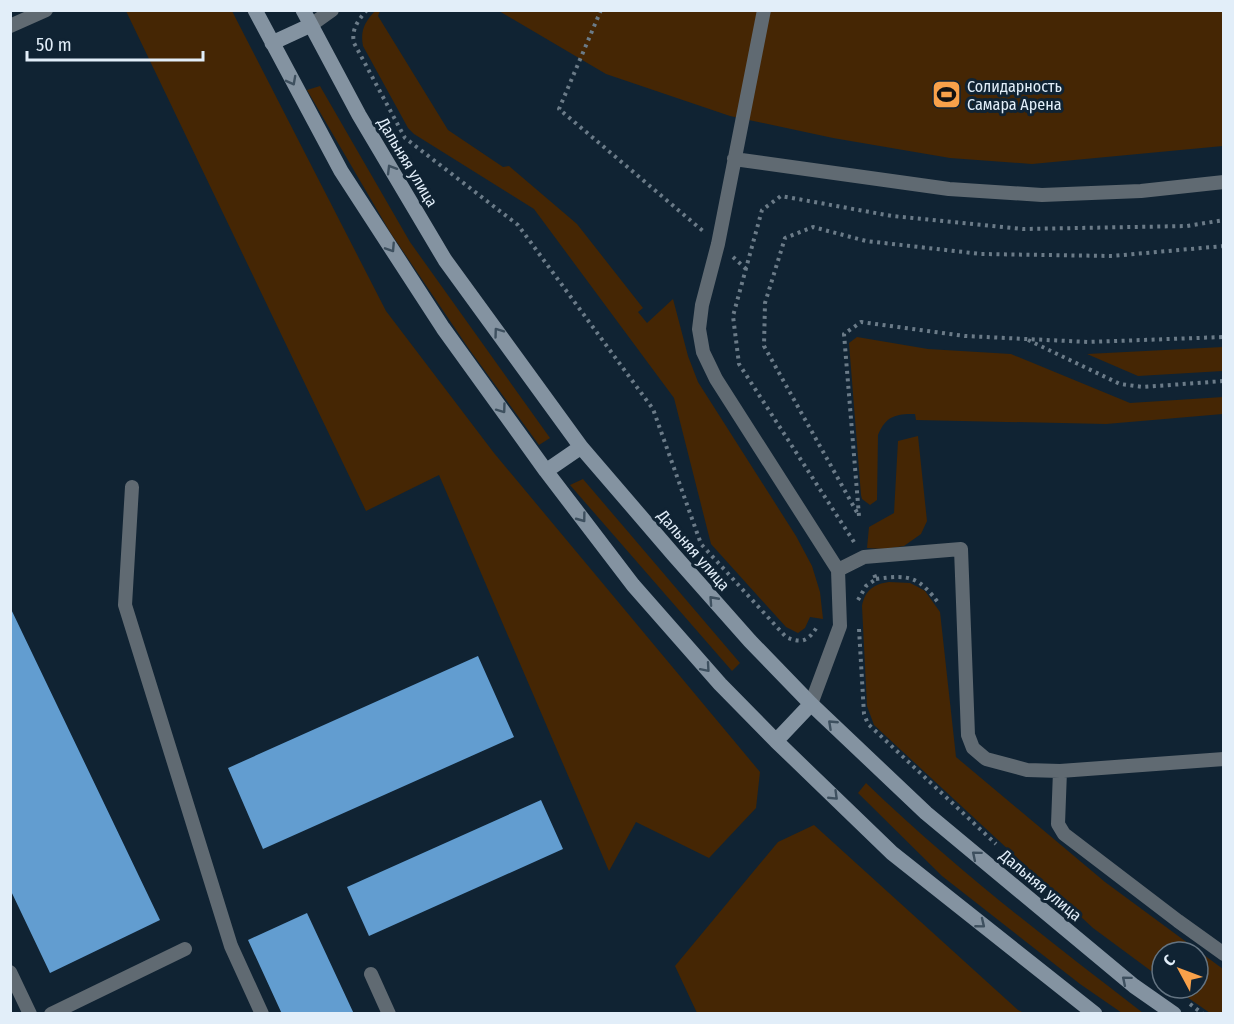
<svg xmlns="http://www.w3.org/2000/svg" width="1234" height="1024" viewBox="0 0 1234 1024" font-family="'Fira Sans Condensed',sans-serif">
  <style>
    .green { fill: #452604 }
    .building { fill: #629dd0 }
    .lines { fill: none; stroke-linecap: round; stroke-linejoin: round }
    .path { stroke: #6b7b88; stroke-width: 4; stroke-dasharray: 3 4.5; stroke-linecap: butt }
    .service { stroke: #606a72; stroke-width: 14 }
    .secondary { stroke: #8493a1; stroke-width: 15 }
    .oneway { stroke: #3e505f }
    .labels { text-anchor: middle; stroke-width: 6; stroke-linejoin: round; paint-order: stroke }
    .poi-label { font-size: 16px; fill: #e2eef9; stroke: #102333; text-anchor: start }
    .street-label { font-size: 16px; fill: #e2eef9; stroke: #102333 }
  </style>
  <rect width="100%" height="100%" fill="#102333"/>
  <path class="green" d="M126,11H232L386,311L494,453L760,772L756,808L709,858L636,822L609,871L439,475L366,511Z
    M375,11H380L378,16L448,130L503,167L509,166L577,224L643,308L638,312L647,323L673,299L688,356L698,382L796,536L812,566L820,592L823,619L810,617L805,628L798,633L786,627L711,544L674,398L534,209L414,134L408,128L363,46C360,30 365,22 375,11Z
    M499,11H1223V146L1032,164L950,158L833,138L730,116L606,74Z
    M320,86L410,242L550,438L539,445L469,349L390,232L307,90Z
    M857,337L928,349L1011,354L1130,403L1223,397V414L1106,424L916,420L915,414C895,414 886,416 878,435L877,500L870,505L862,499L861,495L849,343Z
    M1223,347V371L1138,376L1087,354Z
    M918,436L927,521L921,534L904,546L885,549L867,548L869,527L894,513L898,441Z
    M583,479L740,663L732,671L570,485Z
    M889,582L910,583L918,587L925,591L940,612L956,757L1105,882L1223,969V1013H1210L1174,988H1198V952H1162V979L1093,928L874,725L867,706L862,606C865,590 874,584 889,582Z
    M866,783C953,867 1048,940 1143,1013H1122L1080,984L942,876L858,793Z
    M814,825L1018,1010L1024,1013H697L675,966L778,842Z"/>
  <path class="building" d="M10,607L160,920L50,973L10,889Z
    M478,656L514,737L263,849L228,768Z
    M541,800L563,849L369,936L347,887Z
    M307,913L354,1014H282L248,940Z"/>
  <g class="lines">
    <path class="path" d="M367,10C358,20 351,30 354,43L405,138L518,225L653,409L701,544L786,637C802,644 808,641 817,627
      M601,10L559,109L703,231
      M1224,246L1112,256L981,254L866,241L813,227L785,238L765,303L764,346L859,516L844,334L861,322L965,336L1088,342L1224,337
      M733,257L746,269
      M1028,340L1120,384L1143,387L1224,381
      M854,542L739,364L733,316L762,210L781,196L892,216L1023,229L1187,226L1224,220
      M876,579C911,574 919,577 940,605
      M858,600L866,586L876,579L874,574
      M859,629L864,714L868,724L996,844
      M1190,1004L1203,1014"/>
    <path class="service" d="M764,10L718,244L702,305L699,329L703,352L716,379L838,570L840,626L811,704
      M311,25L332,10
      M10,26L46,10
      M734,159L949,189L1042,195L1141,191L1224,182
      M132,487L125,605L231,946L262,1014
      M838,570L864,557L961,549L968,735L973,748L986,759L1027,770L1060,771L1224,759
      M1060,771L1058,824L1064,834L1178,921L1224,954
      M10,972L30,1014
      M371,974L389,1014
      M51,1014L185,949"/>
    <path class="secondary" d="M255,10L341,171L443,328L546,471L633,585L720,684L776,741L892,853L1095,1014
      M303,10L359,115L445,260L581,447L673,554L750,641L811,704L926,813L1134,986L1174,1014
      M272,43L311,25
      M546,471L581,447
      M776,741L811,704"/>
  </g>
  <defs><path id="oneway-chevron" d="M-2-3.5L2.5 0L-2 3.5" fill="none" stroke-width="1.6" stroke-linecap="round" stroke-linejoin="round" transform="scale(1.5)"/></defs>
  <g class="oneway">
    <use href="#oneway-chevron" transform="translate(292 81) rotate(62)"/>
    <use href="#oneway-chevron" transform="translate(391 169) rotate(-121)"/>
    <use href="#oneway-chevron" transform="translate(391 248) rotate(57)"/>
    <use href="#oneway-chevron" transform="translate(498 332) rotate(-126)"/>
    <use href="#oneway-chevron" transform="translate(502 409) rotate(54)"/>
    <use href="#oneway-chevron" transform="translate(582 518) rotate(53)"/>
    <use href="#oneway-chevron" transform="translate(713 600) rotate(-132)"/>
    <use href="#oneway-chevron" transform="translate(706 668) rotate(49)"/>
    <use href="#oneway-chevron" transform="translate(832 724) rotate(-137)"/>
    <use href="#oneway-chevron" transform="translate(834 796) rotate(44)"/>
    <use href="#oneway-chevron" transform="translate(976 855) rotate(-140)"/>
    <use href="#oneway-chevron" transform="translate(981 924) rotate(39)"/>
    <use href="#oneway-chevron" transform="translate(1126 980) rotate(-140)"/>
  </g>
  <defs>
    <symbol id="stadium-square" viewBox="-11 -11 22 22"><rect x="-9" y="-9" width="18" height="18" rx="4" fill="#f8a14a" stroke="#102333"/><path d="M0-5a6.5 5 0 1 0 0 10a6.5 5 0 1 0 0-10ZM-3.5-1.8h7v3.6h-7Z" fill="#111"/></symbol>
  </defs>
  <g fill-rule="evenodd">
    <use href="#stadium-square" x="930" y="78" width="33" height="33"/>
  </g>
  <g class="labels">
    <g class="poi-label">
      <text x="967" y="92">Солидарность<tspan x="967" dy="18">Самара Арена</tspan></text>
    </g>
    <g class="street-label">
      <text transform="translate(408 162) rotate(59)" y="6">Дальняя улица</text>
      <text transform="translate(694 550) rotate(49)" y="6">Дальняя улица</text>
      <text transform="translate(1041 885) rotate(40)" y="6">Дальняя улица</text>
    </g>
  </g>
  <rect width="1234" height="1024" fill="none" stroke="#e2eef9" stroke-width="24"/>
  <g transform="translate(1180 970) rotate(311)"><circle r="28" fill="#102333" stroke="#647482" stroke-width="1.5"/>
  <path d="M0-4.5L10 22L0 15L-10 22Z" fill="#f8a14a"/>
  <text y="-9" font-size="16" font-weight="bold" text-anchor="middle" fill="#e2eef9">С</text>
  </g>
  <path d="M27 51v9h176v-9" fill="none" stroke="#e2eef9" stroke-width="3"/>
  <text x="36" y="51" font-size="18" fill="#e2eef9" stroke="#102333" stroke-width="4.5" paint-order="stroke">50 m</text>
</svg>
